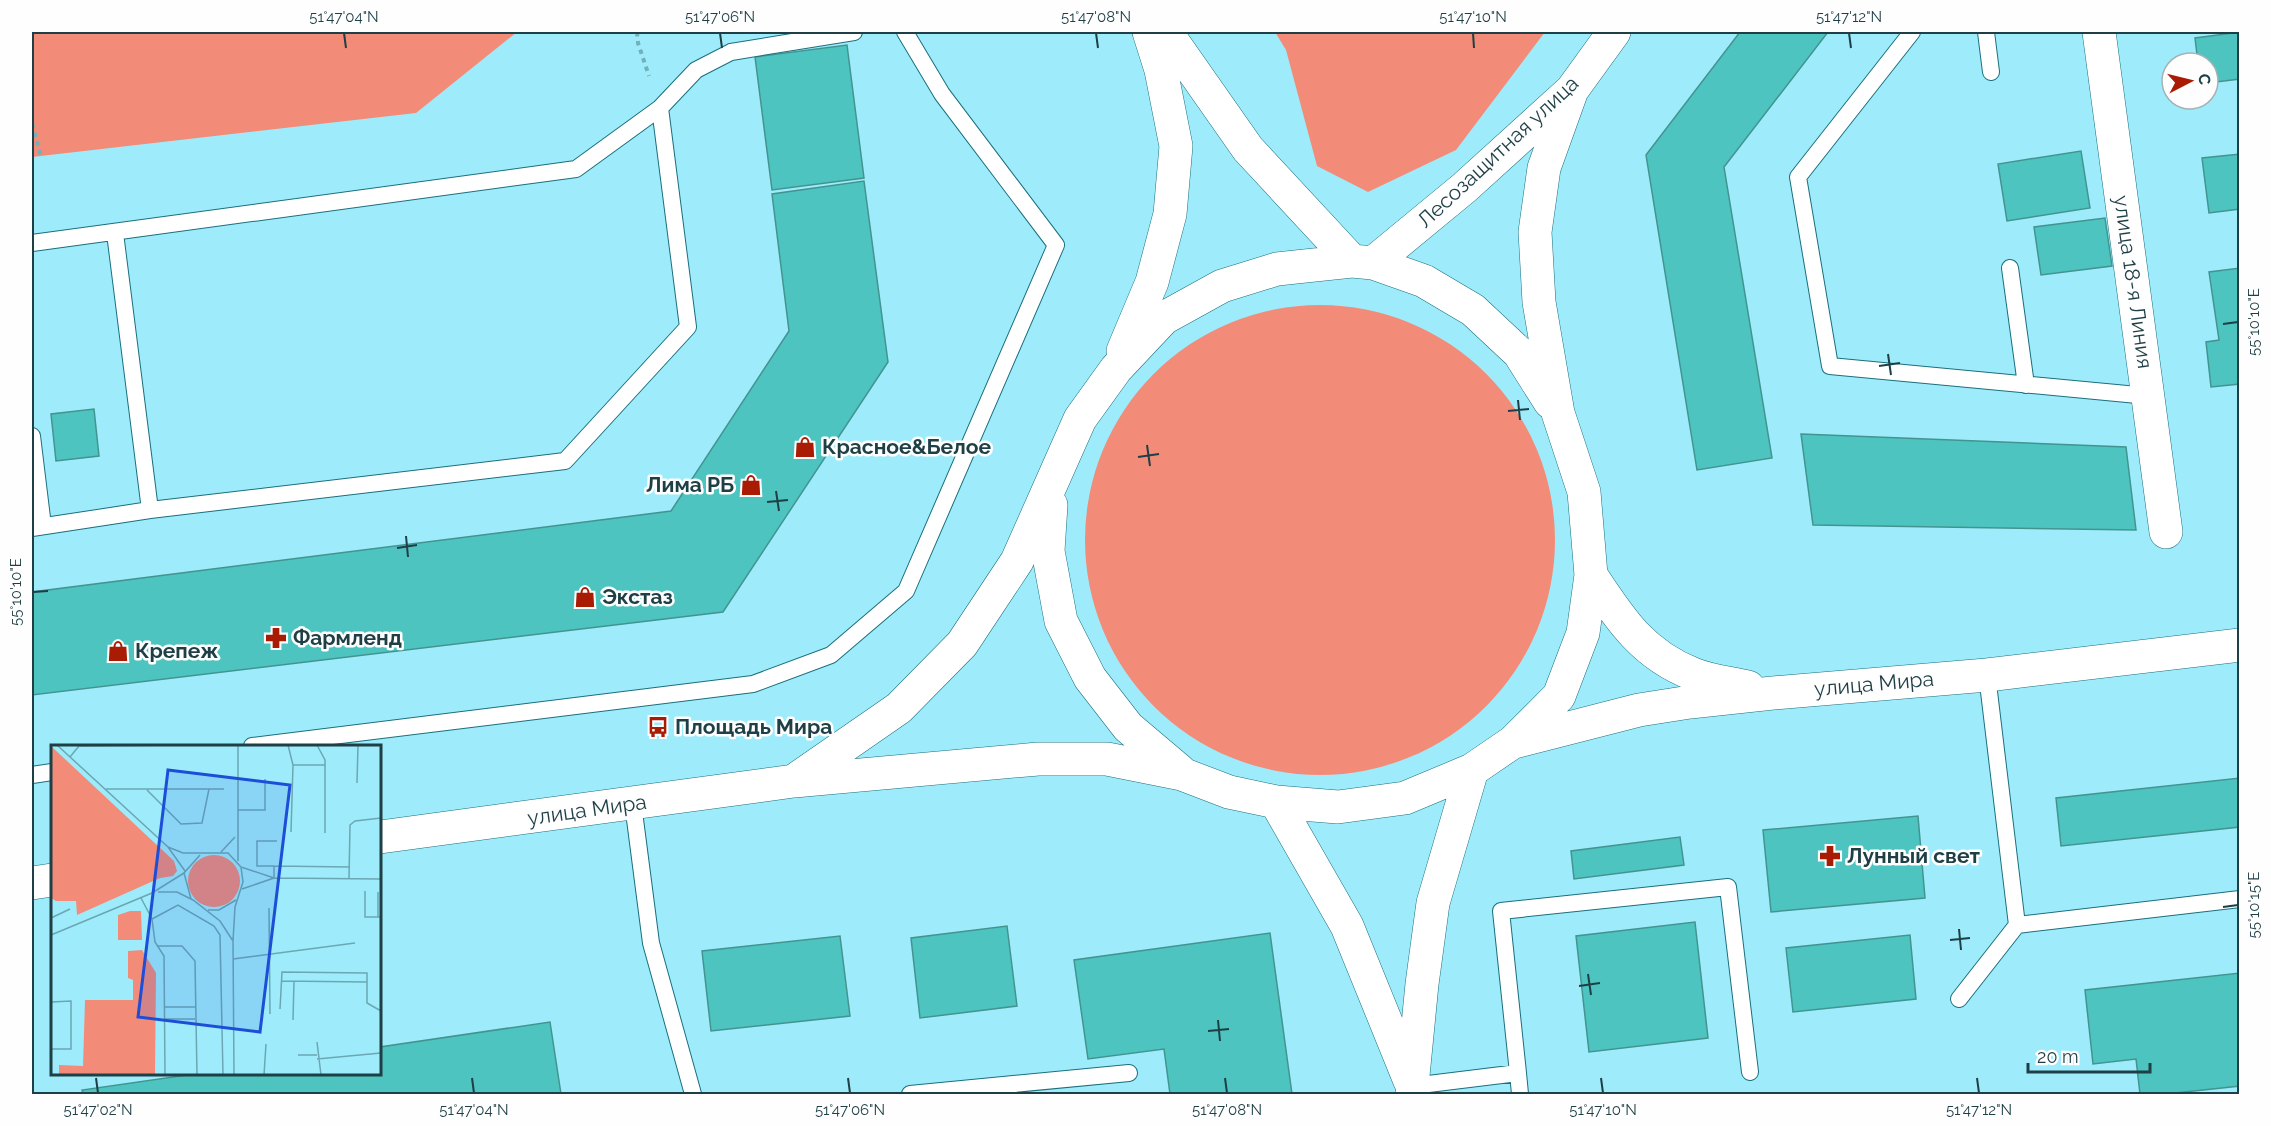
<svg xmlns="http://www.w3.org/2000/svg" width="2271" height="1126" viewBox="0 0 2271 1126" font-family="Raleway,sans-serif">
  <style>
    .green { fill: #f28c79 }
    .building { fill: #4dc4bf; stroke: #439491; stroke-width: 1.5 }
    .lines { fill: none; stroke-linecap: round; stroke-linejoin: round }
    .lane-casing { stroke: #1a6f7d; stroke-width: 18 }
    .street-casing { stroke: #1a6f7d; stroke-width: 34 }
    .secondary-casing { stroke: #1a6f7d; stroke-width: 34 }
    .path { stroke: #72b0bc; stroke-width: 4; stroke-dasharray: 4.5 4.5; stroke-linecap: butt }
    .lane { stroke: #fff; stroke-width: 16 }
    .street { stroke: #fff; stroke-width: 33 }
    .secondary { stroke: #fff; stroke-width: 33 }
    .ticks { fill: none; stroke: #1e3f45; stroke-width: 2 }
    .labels { text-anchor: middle; stroke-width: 5; stroke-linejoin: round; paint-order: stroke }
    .street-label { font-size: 21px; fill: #1e3f45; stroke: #fefefe }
    .poi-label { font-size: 21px; font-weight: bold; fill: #1e3f45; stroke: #fefefe; text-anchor: start }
    .inset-road { fill: none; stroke: #6ba7b2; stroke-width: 1.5 }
    .view { fill: #1d4ed8; fill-opacity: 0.15; stroke: #1d4ed8; stroke-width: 3 }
    .inset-edge { fill: none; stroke: #1e3f45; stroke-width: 3 }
    .neatline { fill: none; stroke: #1e3f45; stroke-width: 2 }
    .ticks-label { font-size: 15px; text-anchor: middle; fill: #1e3f45 }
  </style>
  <rect width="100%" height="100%" fill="#9eecfb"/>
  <path class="green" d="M32,32H517L416,113L32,157Z
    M1275,32H1545L1456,150L1368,192L1317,166L1286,50Z
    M1085 540a235 235 0 1 1 470 0a235 235 0 1 1-470 0Z"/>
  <path class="building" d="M1740,32H1828L1724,167L1772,458L1697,470L1646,155Z
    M2240,32V79L2208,83V63H2198L2195,38Z
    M847,45L864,178L772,190L755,57Z
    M2081,151L2090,208L2007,221L1998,164Z
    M2240,154V209L2209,213L2202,158Z
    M864,181L888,362L723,612L32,695V592L671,511L789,331L772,194Z
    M2105,218L2112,266L2041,275L2034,227Z
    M2240,268V384L2211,387L2206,342L2219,340L2209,272Z
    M94,409L99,456L56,461L51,414Z
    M1801,434L2126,447L2136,530L1813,525Z
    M2240,778V827L2061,846L2056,798Z
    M1918,816L1925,898L1771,912L1763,830Z
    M1680,837L1684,865L1574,879L1571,851Z
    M1695,922L1708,1038L1589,1052L1576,936Z
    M1007,926L1017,1006L920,1018L911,938Z
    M1270,933L1292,1094H1170L1164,1049L1088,1059L1074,960Z
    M1910,935L1916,999L1793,1012L1786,948Z
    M840,936L850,1016L711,1031L702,951Z
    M2240,973V1086L2166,1094H2140L2136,1059L2093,1064L2085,990Z
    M550,1022L561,1094H83L82,1090L194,1074H380V1047Z"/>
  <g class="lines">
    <defs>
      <path id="lane" d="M1912,32L1798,177L1830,366L2148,396
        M1986,32L1991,72
        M115,233L150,510
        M32,243L576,169L660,108L696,70L731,52L854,32
        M2010,268L2026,385
        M32,436L43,526
        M32,528L150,510L565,461L688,327L660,108
        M1987,675L2017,925L2240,899
        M252,746L753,684L831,655L906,591L1056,245L942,94L905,32
        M32,775L52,772
        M633,804L651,943L693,1094
        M1959,999L2017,925
        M1518,1073L1501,911L1728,887L1750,1072
        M1412,1086L1518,1073L1520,1094
        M910,1094L1129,1073"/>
      <path id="street" d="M2099,32L2166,532"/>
      <path id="secondary" d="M1166,32L1248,149L1352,261
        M1373,263L1464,188L1572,90L1614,32
        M1123,351L1152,282L1170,214L1176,146L1161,70L1149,32
        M1051,505L1048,551L1061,621L1090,678L1128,727L1180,771
        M1591,575C1620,619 1642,654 1693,674C1710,681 1730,683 1748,687
        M1514,742L1639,710L1690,702L1773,693L1987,675L2240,645
        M795,780L899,708L962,644L1017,561L1080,419L1116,369L1164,318L1222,286L1277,269L1352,261L1373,263L1424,281L1473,310L1519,353L1550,402
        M1276,802L1347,926L1410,1081
        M380,837L794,781L1038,759H1107L1182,774L1229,792L1276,802L1338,807L1405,798L1472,770L1513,742L1559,696L1583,633L1591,575L1584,492L1558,413L1539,302L1535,232L1544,168L1572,90
        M32,883L52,880
        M1413,1094L1412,1086L1422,984L1433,903L1472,770"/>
    </defs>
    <use href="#lane" class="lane-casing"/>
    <use href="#street" class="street-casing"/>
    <use href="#secondary" class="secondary-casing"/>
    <path class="path" d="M637,32L638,43L649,76
      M32,124L41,156"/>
    <use href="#lane" class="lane"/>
    <use href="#street" class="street"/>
    <use href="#secondary" class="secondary"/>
  </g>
  <path class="ticks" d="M344,33L346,48M720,33L722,48M1096,33L1098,48M1473,33L1474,48M1849,33L1851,48M2223,324L2238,322M1888,354L1891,375M1879,366L1900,363M1518,400L1520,420M1508,411L1529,409M1147,445L1150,466M1138,457L1159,454M776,491L779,511M767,502L788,500M406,536L408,557M397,548L417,545M33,592L48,591M2223,907L2238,905M1959,929L1961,950M1950,940L1970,938M1588,974L1591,995M1579,986L1600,983M1218,1020L1220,1041M1208,1031L1229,1029M96,1078L98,1093M472,1078L474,1093M848,1078L850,1093M1225,1078L1227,1093M1601,1078L1603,1093M1977,1078L1979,1093"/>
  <defs>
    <symbol id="shop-bare" viewBox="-9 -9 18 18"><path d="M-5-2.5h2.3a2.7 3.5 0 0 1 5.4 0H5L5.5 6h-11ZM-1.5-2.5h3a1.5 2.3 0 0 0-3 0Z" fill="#aa1b03" stroke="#fefefe" stroke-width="2.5" paint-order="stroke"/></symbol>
    <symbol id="pharmacy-bare" viewBox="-9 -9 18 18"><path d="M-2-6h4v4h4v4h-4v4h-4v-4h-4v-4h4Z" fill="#aa1b03" stroke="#fefefe" stroke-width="2.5" paint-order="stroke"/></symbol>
    <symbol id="bus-bare" viewBox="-9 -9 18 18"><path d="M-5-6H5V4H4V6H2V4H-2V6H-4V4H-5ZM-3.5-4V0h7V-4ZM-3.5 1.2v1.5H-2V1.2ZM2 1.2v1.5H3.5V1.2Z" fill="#aa1b03" stroke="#fefefe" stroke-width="2.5" paint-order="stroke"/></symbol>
  </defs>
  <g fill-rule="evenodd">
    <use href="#shop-bare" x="790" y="432" width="30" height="30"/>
    <use href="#shop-bare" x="736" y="470" width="30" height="30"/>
    <use href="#shop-bare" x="570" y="582" width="30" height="30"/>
    <use href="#pharmacy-bare" x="261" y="623" width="30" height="30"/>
    <use href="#shop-bare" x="103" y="636" width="30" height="30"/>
    <use href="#bus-bare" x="643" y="712" width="30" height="30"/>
    <use href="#pharmacy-bare" x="1815" y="841" width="30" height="30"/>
  </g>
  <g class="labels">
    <g class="street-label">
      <text transform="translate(1498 152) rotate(-43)" y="7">Лесозащитная улица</text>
      <text transform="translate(2133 282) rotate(82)" y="7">улица 18-я Линия</text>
      <text transform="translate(1874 684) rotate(-5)" y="7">улица Мира</text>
      <text transform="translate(587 810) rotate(-8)" y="7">улица Мира</text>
    </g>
    <g class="poi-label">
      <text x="822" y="454">Красное&amp;Белое</text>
      <text x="734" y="492" text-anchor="end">Лима РБ</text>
      <text x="602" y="604">Экстаз</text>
      <text x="293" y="645">Фармленд</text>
      <text x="135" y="658">Крепеж</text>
      <text x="675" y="734">Площадь Мира</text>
      <text x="1847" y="863">Лунный свет</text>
    </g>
  </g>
  <g transform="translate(51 745)">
    <rect width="330" height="330" fill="#9eecfb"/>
    <path d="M0,1L123,116L126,126L122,131L109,133L26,170L25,156H5L0,153ZM137 136a26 26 0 1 1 52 0a26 26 0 1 1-52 0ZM79,166H90L91,195H67V170ZM91,205L105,228L104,330H8V320L32,321L34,255H82V235L77,233V206Z" fill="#f28c79"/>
    <path class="inset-road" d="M6,0L117,102L134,126M187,0V116M237,0L242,20M266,0L274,15V88M19,12L28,1L134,0M306,38L307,0M55,44H173M96,45L130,79L151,78L158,44M187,65H214V34M240,87L242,20H274M117,102L132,108H177L190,122L192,137L184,162L182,196L183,330M170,107L184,92M223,121H206V96H226M190,122L223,133L330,134M223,133V121L299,122M298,134L299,80L304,76L330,73M191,144L223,133M314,146V172H330M107,147H126L142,155L169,176L182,196M90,153L101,174L104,197L113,211L114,330M140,154L133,128L149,110M218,163L219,269M157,165H168L185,155M327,172V147M0,173L19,164M101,174L127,160L163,181L169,190L172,330M0,190L101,148L133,128M107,201H131L144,216L146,330M182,214L304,198M230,236L316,237M0,257L20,256V304H0M114,262H144M229,264L231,227L316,228V258L330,266M114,274H144M242,275L243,236M266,297L270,330M247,310H266M266,314L330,308M213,330L215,299"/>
    <path class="view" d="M117,25L239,40L209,287L87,272Z"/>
    <rect width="330" height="330" class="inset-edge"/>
  </g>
  <rect width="2271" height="1126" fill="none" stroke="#fefefe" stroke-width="66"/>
  <g transform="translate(2190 81) rotate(83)"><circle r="28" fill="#fefefe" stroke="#a4b2b4" stroke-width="1.5"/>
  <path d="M0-4.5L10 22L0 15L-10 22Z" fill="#aa1b03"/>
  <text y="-9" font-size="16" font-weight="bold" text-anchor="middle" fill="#1e3f45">С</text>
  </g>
  <path d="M2028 1063v9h122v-9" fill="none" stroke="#1e3f45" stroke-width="3"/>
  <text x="2037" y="1063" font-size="18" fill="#1e3f45" stroke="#fefefe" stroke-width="4.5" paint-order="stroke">20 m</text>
  <rect x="33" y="33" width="2205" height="1060" class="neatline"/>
  <g class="ticks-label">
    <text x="344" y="22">51°47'04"N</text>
    <text x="720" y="22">51°47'06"N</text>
    <text x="1096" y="22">51°47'08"N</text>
    <text x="1473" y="22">51°47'10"N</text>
    <text x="1849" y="22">51°47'12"N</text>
    <text transform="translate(2254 322) rotate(-90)" y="5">55°10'10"E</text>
    <text transform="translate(16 592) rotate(-90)" y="5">55°10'10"E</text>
    <text transform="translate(2254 905) rotate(-90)" y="5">55°10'15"E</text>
    <text x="98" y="1115">51°47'02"N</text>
    <text x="474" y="1115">51°47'04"N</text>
    <text x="850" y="1115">51°47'06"N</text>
    <text x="1227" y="1115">51°47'08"N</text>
    <text x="1603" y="1115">51°47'10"N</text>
    <text x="1979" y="1115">51°47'12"N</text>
  </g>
</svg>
